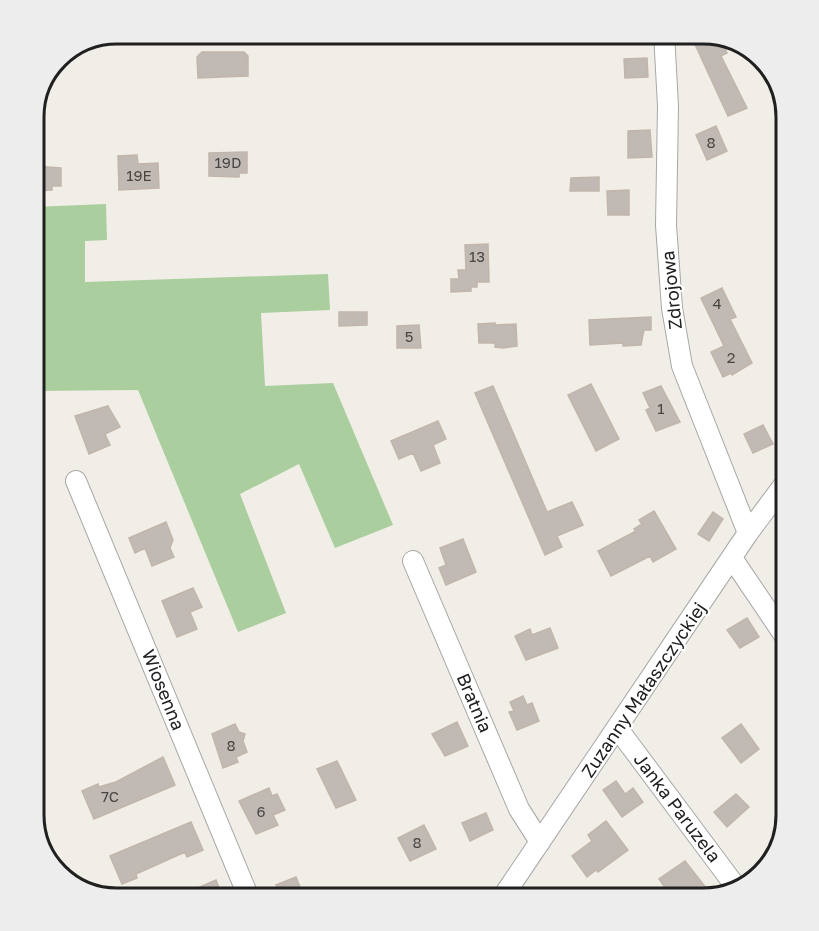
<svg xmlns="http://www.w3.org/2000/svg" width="819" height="931" viewBox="0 0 819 931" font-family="'Golos Text',sans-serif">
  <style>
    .forest { fill: #aace9d }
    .building { fill: #c1bab4; stroke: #c2b5aa; stroke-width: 1.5 }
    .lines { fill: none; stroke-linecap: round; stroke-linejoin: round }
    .minor-casing { stroke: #a7a7a7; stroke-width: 22 }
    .minor { stroke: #fff; stroke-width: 20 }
    .labels { text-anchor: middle; stroke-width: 4.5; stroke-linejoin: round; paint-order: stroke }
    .number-label { font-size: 15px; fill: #484645 }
    .street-label { font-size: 18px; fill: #202020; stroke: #fff }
    .rim { fill: none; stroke: #202020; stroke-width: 3 }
  </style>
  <rect width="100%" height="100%" fill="#f1eee7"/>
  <path class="forest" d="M106,204L107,240L85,241V282L328,274L330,310L261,313L265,386L333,383L393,525L335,548L299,464L240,494L286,613L238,632L138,390L33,391V207Z"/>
  <path class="building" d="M694,33L719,37L727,53L721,56L747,108L728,116L694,42L698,40Z
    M202,52H244L248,56V76L198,78L197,57Z
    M647,58L648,77L625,78L624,59Z
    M716,126L727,151L707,160L696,135Z
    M650,130L652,157L628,158V131Z
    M247,152V173H239V177L209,176V153Z
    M137,155L138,164L158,163L159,188L119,190L118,156Z
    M33,166L61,168V186H52V190L33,191Z
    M599,177V191H570L571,178Z
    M629,190V215H608L607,191Z
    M488,244L489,282H477V287H471V291L451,292V279H459L458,270H466L465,245Z
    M722,288L736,317L730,319L752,363L732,375L731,373L723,377L711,352L724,346L701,298Z
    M339,312H367V325L339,326Z
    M651,317V330H644L641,345L623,346V343L590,345L589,320Z
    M495,323V325L516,324L517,346L503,348L495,347V343H479L478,324Z
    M419,325L421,348H397V326Z
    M591,384L619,439L596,451L568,395Z
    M493,386L547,512L572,502L583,525L557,536L562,547L545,555L475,393Z
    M661,386L680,422L656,431L646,410L650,408L643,393Z
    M108,406L120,427L105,434L110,445L89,454L75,416Z
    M438,421L446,439L433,445L440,463L421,471L413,453L399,459L391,441Z
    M763,425L773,444L753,453L744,434Z
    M654,511L676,549L653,562L650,556L611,576L598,551L636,531L634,529L642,524L639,520Z
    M713,512L723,519L709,541L698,534Z
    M166,522L173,540L170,548L174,557L152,566L145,548L135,553L129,538Z
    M463,539L476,572L446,585L439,568L446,565L440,548Z
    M193,588L202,607L190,612L197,629L177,637L162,601Z
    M747,618L759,637L740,648L727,630Z
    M550,628L558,648L526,660L515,636L530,629L532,635Z
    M523,696L527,705L532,703L539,721L517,730L509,712L514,711L510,702Z
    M457,722L468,746L445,756L432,734Z
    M235,724L239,732L245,734L243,741L247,752L236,757L238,762L223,768L212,734Z
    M741,724L759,749L741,763L722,738Z
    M163,757L175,785L94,819L82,791L98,784L99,787L116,782Z
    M337,761L356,800L336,808L317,769Z
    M616,781L625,794L633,788L643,802L622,817L603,790Z
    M269,788L272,796L277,794L285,810L273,815L278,825L256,834L239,801Z
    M736,794L749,807L727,827L714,812Z
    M486,813L493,830L470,841L462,823Z
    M606,821L628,850L598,872L596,870L587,877L572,856L592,841L588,835Z
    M191,822L203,850L187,857L185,852L136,874L137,878L122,884L110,856Z
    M424,825L436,849L410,861L398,838Z
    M685,861L707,889L694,898H685L679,889L670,895L659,879Z
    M296,877L302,892L281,898L276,885Z
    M216,880L223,898H205L200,887Z"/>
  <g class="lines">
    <defs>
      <path id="minor" d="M664,33L668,106L666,225L672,308L682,366L748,533
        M76,481L249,898
        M732,558L786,638
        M413,561L519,809L540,842
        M618,729L736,887
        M502,898L748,533L786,482"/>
    </defs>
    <use href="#minor" class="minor-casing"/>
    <use href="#minor" class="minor"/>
  </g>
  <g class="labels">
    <g class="number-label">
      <text x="711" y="148">8</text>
      <text x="228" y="168">19D</text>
      <text x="139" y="181">19E</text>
      <text x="477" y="262">13</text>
      <text x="717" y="309">4</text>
      <text x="409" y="342">5</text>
      <text x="731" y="363">2</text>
      <text x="661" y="414">1</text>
      <text x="231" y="751">8</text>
      <text x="110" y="802">7C</text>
      <text x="261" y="817">6</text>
      <text x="417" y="848">8</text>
    </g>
    <g class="street-label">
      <text transform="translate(672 290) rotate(-96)" y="6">Zdrojowa</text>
      <text transform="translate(163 690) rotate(68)" y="6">Wiosenna</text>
      <text transform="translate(644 690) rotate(-56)" y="6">Zuzanny Małaszczyckiej</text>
      <text transform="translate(474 703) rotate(67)" y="6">Bratnia</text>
      <text transform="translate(677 808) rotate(53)" y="6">Janka Paruzela</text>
    </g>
  </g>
  <path d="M0 0H819V931H0ZM117 44H703A73 73 0 0 1 776 117V815A73 73 0 0 1 703 888H117A73 73 0 0 1 44 815V117A73 73 0 0 1 117 44Z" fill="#ededed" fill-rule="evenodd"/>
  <path class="rim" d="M117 44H703A73 73 0 0 1 776 117V815A73 73 0 0 1 703 888H117A73 73 0 0 1 44 815V117A73 73 0 0 1 117 44Z"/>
</svg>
